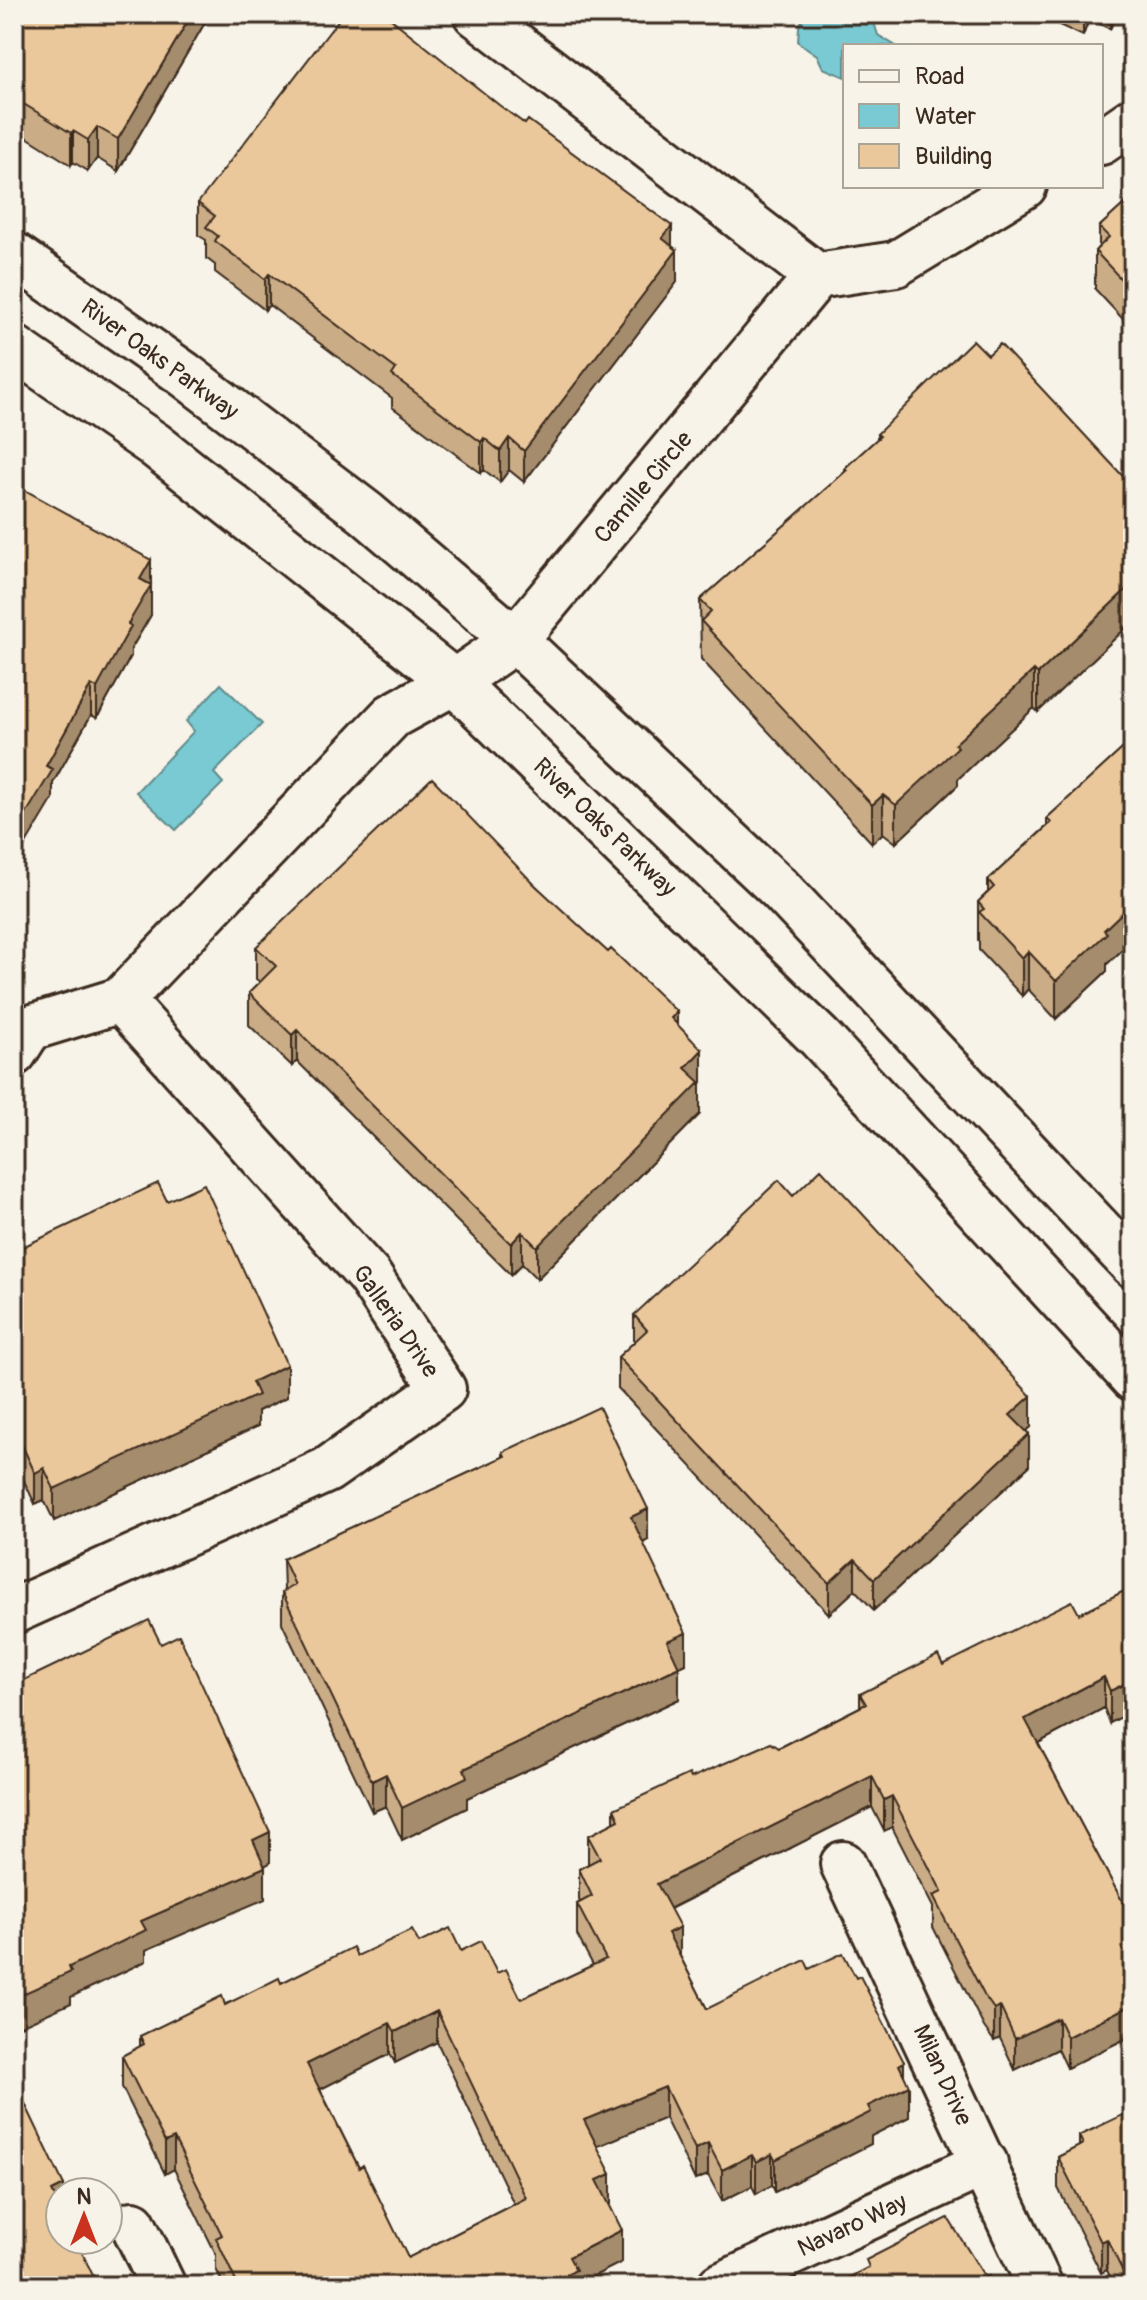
<svg xmlns="http://www.w3.org/2000/svg" width="1147" height="2300" viewBox="0 0 1147 2300" font-family="Pangolin,sans-serif">
  <style>
    .water { fill: #79cad3; stroke: #608a8b; stroke-width: 2 }
    .lines { fill: none; stroke-linecap: round; stroke-linejoin: round }
    .minor-casing { stroke: #3b2a1e; stroke-width: 50 }
    .minor { stroke: #f7f3e8; stroke-width: 44 }
    .wall { fill: #caac86; stroke: #3b2a1e; stroke-width: 2; fill-rule: evenodd }
    .shaded-wall { fill: #a48c6d; stroke: #3b2a1e; stroke-width: 2 }
    .building { fill: #ebc89c; stroke: #3b2a1e; stroke-width: 2; fill-rule: evenodd }
    .labels { text-anchor: middle; stroke-width: 7; stroke-linejoin: round; paint-order: stroke }
    .street-label { font-size: 24px; fill: #3b2a1e; stroke: #f7f3e8 }
  </style>
  <rect width="100%" height="100%" fill="#f7f3e8"/>
  <filter id="ink" filterUnits="userSpaceOnUse"><feTurbulence type="fractalNoise" baseFrequency=".0125" numOctaves="2"/><feDisplacementMap in="SourceGraphic" scale="16" xChannelSelector="R" yChannelSelector="G"/><feConvolveMatrix kernelMatrix="1 2 1 2 8 2 1 2 1" color-interpolation-filters="sRGB"/></filter>
  <g filter="url(#ink)">
    <path class="water" d="M805,14H853L874,23L878,35L896,46H845V77L823,68L817,55L798,42L799,27Z
      M221,684L262,724L214,773L223,783L176,830L136,792L194,731L186,721Z"/>
    <g class="lines">
      <defs>
        <path id="minor" d="M476,14L817,276L896,264L1024,186
          M1101,142L1133,120
          M14,255L184,374L366,513L515,640L780,889L1133,1265
          M14,348L155,445L454,682L820,1038L1133,1378
          M121,1000L392,716L454,682L515,640L817,276
          M14,1053L30,1028L121,1000L369,1276L443,1389L327,1470L14,1611
          M843,1864L1040,2286
          M133,2224L163,2286
          M720,2286L985,2163"/>
      </defs>
      <use href="#minor" class="minor-casing"/>
      <use href="#minor" class="minor"/>
    </g>
    <path class="wall" d="M14,14H210L118,171L97,158L88,171L73,162L71,165L14,129Z
      M1035,14H1117L1110,29L1089,19L1083,36Z
      M1133,196V330L1095,289V251L1099,246V227Z
      M198,203L672,246L677,282L524,482L509,470L500,482L484,470L481,473L392,407V398L269,305L265,310L215,272V265L206,258V240L198,235Z
      M988,355L1133,487V621L1038,712L1034,708L958,779V785L896,843L883,833L872,843L701,659L700,600L845,472V468L877,439V434Z
      M24,489L151,615L131,649V656L97,718L91,715L53,783V799Z
      M1133,739V940L1107,964V971L1056,1019L1028,989L1022,996L979,950V942L978,940V902L988,892V880L1047,826V818Z
      M535,885L677,1024L702,1082L700,1084V1114L537,1279L522,1264L511,1275L297,1061L292,1066L249,1025V993L260,982L256,979V947Z
      M793,1196L1031,1427L1026,1431L1029,1466L874,1610L855,1590L829,1614L618,1388V1357L634,1342V1315Z
      M167,1201L287,1397L258,1411V1426L54,1521L44,1500L35,1504L14,1460V1251Z
      M503,1452L648,1540L643,1543L686,1664L679,1667V1699L467,1798V1808L402,1840L386,1806L372,1812L282,1623V1592L284,1591L283,1559L503,1457Z
      M1132,1587L1110,1723L1104,1708L1038,1743L1129,1914L1133,1912V2040L1131,2036L1067,2068L1058,2049L1015,2070L1000,2038L994,2041L984,2027L933,1927V1907L892,1827L884,1831L872,1807L670,1909L680,1956L707,2009L809,1969L904,2075L909,2117L871,2136V2144L775,2192L772,2185L756,2194L752,2186L722,2201L708,2175L695,2180L665,2118L597,2146L622,2262L576,2285V2286H224L216,2269V2254L174,2169L165,2174L122,2087V2056L140,2047V2036L281,1983L357,1956L419,1943L461,1951L497,1973L521,1999L593,1965L577,1935V1904L580,1902L579,1900V1869L588,1864V1836L614,1823V1809L691,1778L779,1748L860,1707V1694L943,1665L1079,1614ZM437,2042L514,2204L408,2258L359,2168L320,2089L390,2054L395,2063Z
      M1133,2110V2286H1114L1107,2270L1101,2273L1058,2188V2157L1079,2147V2136Z"/>
    <path class="shaded-wall" d="M192,14H210L118,171V139Z
      M1083,14H1089V19L1083,36Z
      M1110,14H1117L1110,29Z
      M97,127V158L88,171V140Z
      M73,131V162L71,165V133Z
      M672,226V257L662,238Z
      M677,250V282L524,482V451Z
      M269,274V305L265,310V279Z
      M484,438V470L481,473V442Z
      M509,438V470L500,482V451Z
      M24,471V501L16,485Z
      M151,560V615L131,649V656L97,718V688L128,624L140,579Z
      M1133,583V621L1038,712V674Z
      M1034,670V708L958,779V785L896,843V805L955,744Z
      M91,685V715L53,783V799L14,864V834L46,766Z
      M883,795V833L872,843V805Z
      M1133,902V940L1107,964V971L1056,1019V981L1104,930Z
      M1028,951V989L1022,996V958Z
      M677,1012V1044L671,1018Z
      M297,1030V1061L292,1066V1035Z
      M702,1050V1082L700,1084V1114L537,1279V1247L685,1068Z
      M522,1232V1264L511,1275V1244Z
      M287,1365V1397L258,1411V1426L54,1521V1489L252,1382Z
      M1031,1396V1427L1010,1446V1415Z
      M1029,1434V1466L874,1610V1579Z
      M44,1468V1500L35,1504V1473Z
      M648,1509V1540L631,1549V1517Z
      M855,1559V1590L829,1614V1583Z
      M686,1633V1664L667,1673V1641Z
      M679,1667V1699L467,1798V1808L402,1840V1808L464,1769Z
      M1104,1677V1708L1025,1750V1719Z
      M1133,1680V1711L1110,1723V1691Z
      M386,1774V1806L372,1812V1781Z
      M872,1776V1807L657,1915V1884Z
      M892,1796V1827L884,1831V1800Z
      M270,1832V1863L253,1872V1840Z
      M265,1867V1899L146,1950V1961L71,1997V2003L14,2029V1998L69,1967L141,1921Z
      M680,1927V1959L668,1933Z
      M1131,2005V2036L1067,2068V2037Z
      M1000,2006V2038L994,2041V2009Z
      M437,2011V2042L395,2063V2032Z
      M1058,2018V2049L1015,2070V2039Z
      M390,2023V2054L307,2096V2064Z
      M904,2062V2088L909,2086V2117L871,2136V2144L775,2192V2160L868,2106L899,2065Z
      M665,2087V2118L584,2152V2120Z
      M174,2138V2169L165,2174V2142Z
      M708,2143V2175L695,2180V2149Z
      M772,2154V2185L756,2194V2162Z
      M752,2155V2186L722,2201V2170Z
      M611,2174V2205L597,2212V2180Z
      M64,2185V2192H60V2218L52,2191Z
      M622,2230V2262L576,2285V2286H544L569,2257Z
      M1107,2239V2270L1101,2273V2242Z"/>
    <path class="building" d="M14,14H192L118,139L97,127L88,140L73,131L71,133L14,98Z
      M343,14H366L368,15L369,14H385L499,105L525,124L528,120L672,226L662,238L677,250L524,451L509,438L500,451L484,438L481,442L392,375L396,369L269,274L265,279L215,241L218,236L206,227L215,216L198,203Z
      M1133,196V292L1095,251L1109,237L1099,227Z
      M973,340L988,355L1000,344L1133,487V583L1038,674L1034,670L955,744L958,747L896,805L883,795L872,805L701,621L711,611L700,600L847,470L845,468L880,436L877,434Z
      M14,466L24,471L16,485L151,560L140,579L151,585L128,624L131,626L97,688L91,685L46,766L53,769L14,834Z
      M1133,739V902L1104,930L1107,933L1056,981L1028,951L1022,958L979,912L984,909L978,902L994,887L988,880L1051,823L1047,818Z
      M432,778L535,885L608,952L611,949L677,1012L671,1018L702,1050L685,1068L700,1082L537,1247L522,1232L511,1244L297,1030L292,1035L249,993L276,966L256,947Z
      M821,1169L1031,1396L1010,1415L1029,1434L874,1579L855,1559L829,1583L618,1357L647,1330L634,1315L779,1180L793,1196Z
      M158,1183L167,1201L204,1184L287,1365L252,1382L258,1395L54,1489L44,1468L35,1473L14,1428V1251Z
      M599,1407L648,1509L631,1517L686,1633L667,1641L679,1667L464,1769L467,1777L402,1808L386,1774L372,1781L282,1592L295,1585L283,1559L505,1456L503,1452Z
      M1132,1587L1133,1680L1110,1691L1104,1677L1025,1719L1129,1914L1133,1912V2009L1131,2005L1067,2037L1058,2018L1015,2039L1000,2006L994,2009L984,1995L933,1896L942,1892L892,1796L884,1800L872,1776L657,1884L680,1927L668,1933L707,2009L805,1960L809,1969L843,1953L856,1978L860,1976L904,2062L899,2065L909,2086L868,2106L871,2112L775,2160L772,2154L756,2162L752,2155L722,2170L708,2143L695,2149L665,2087L584,2120L611,2174L597,2180L622,2230L569,2257L576,2270L544,2286H238L216,2238L222,2235L174,2138L165,2142L122,2056L144,2044L140,2036L222,1996L225,2005L279,1978L281,1983L353,1947L357,1956L412,1930L419,1943L450,1928L461,1951L481,1941L497,1973L506,1969L521,1999L606,1959L577,1904L592,1896L579,1869L600,1858L588,1836L619,1820L614,1809L689,1774L691,1778L771,1743L779,1748L866,1704L860,1694L938,1655L943,1665L1072,1601L1079,1614ZM437,2011L526,2198L408,2258L363,2165L359,2168L307,2064L390,2023L395,2032Z
      M149,1620L161,1644L179,1635L270,1832L253,1840L265,1867L141,1921L146,1930L69,1967L71,1972L14,1998V1685Z
      M19,2091L64,2185L52,2191L60,2206V2240H76L98,2286H14V2094Z
      M1133,2110V2286H1130L1107,2239L1101,2242L1058,2157L1083,2144L1079,2136Z
      M948,2218L985,2277L989,2276L995,2286H833L869,2267L866,2260Z"/>
  </g>
  <g class="labels">
    <g class="street-label">
      <text transform="translate(160 359) rotate(36)" y="8">River Oaks Parkway</text>
      <text transform="translate(643 487) rotate(-50)" y="8">Camille Circle</text>
      <text transform="translate(605 827) rotate(44)" y="8">River Oaks Parkway</text>
      <text transform="translate(396 1321) rotate(55)" y="8">Galleria Drive</text>
      <text transform="translate(943 2075) rotate(65)" y="8">Milan Drive</text>
      <text transform="translate(852 2225) rotate(-25)" y="8">Navaro Way</text>
    </g>
  </g>
  <rect width="1147" height="2300" fill="none" stroke="#f7f3e8" stroke-width="48"/>
  <rect x="24" y="24" width="1099" height="2252" fill="none" stroke="#3b2a1e" stroke-width="3" filter="url(#ink)"/>
  <rect x="843" y="44" width="260" height="144" fill="#f7f3e8" stroke="#aca397" stroke-width="2"/>
  <rect x="859" y="70" width="40" height="12" fill="#f7f3e8" stroke="#aca397" stroke-width="2"/>
  <text x="915" y="84" font-size="24" fill="#3b2a1e">Road</text>
  <rect x="859" y="104" width="40" height="24" fill="#79cad3" stroke="#aca397" stroke-width="2"/>
  <text x="915" y="124" font-size="24" fill="#3b2a1e">Water</text>
  <rect x="859" y="144" width="40" height="24" fill="#ebc89c" stroke="#aca397" stroke-width="2"/>
  <text x="915" y="164" font-size="24" fill="#3b2a1e">Building</text>
  <g transform="translate(84 2216)"><circle r="38" fill="#f7f3e8" stroke="#aca397" stroke-width="2"/>
  <path d="M0-6L14 30L0 20L-14 30Z" fill="#c8321e"/>
  <text y="-12" font-size="22" font-weight="bold" text-anchor="middle" fill="#3b2a1e">N</text>
  </g>
</svg>
